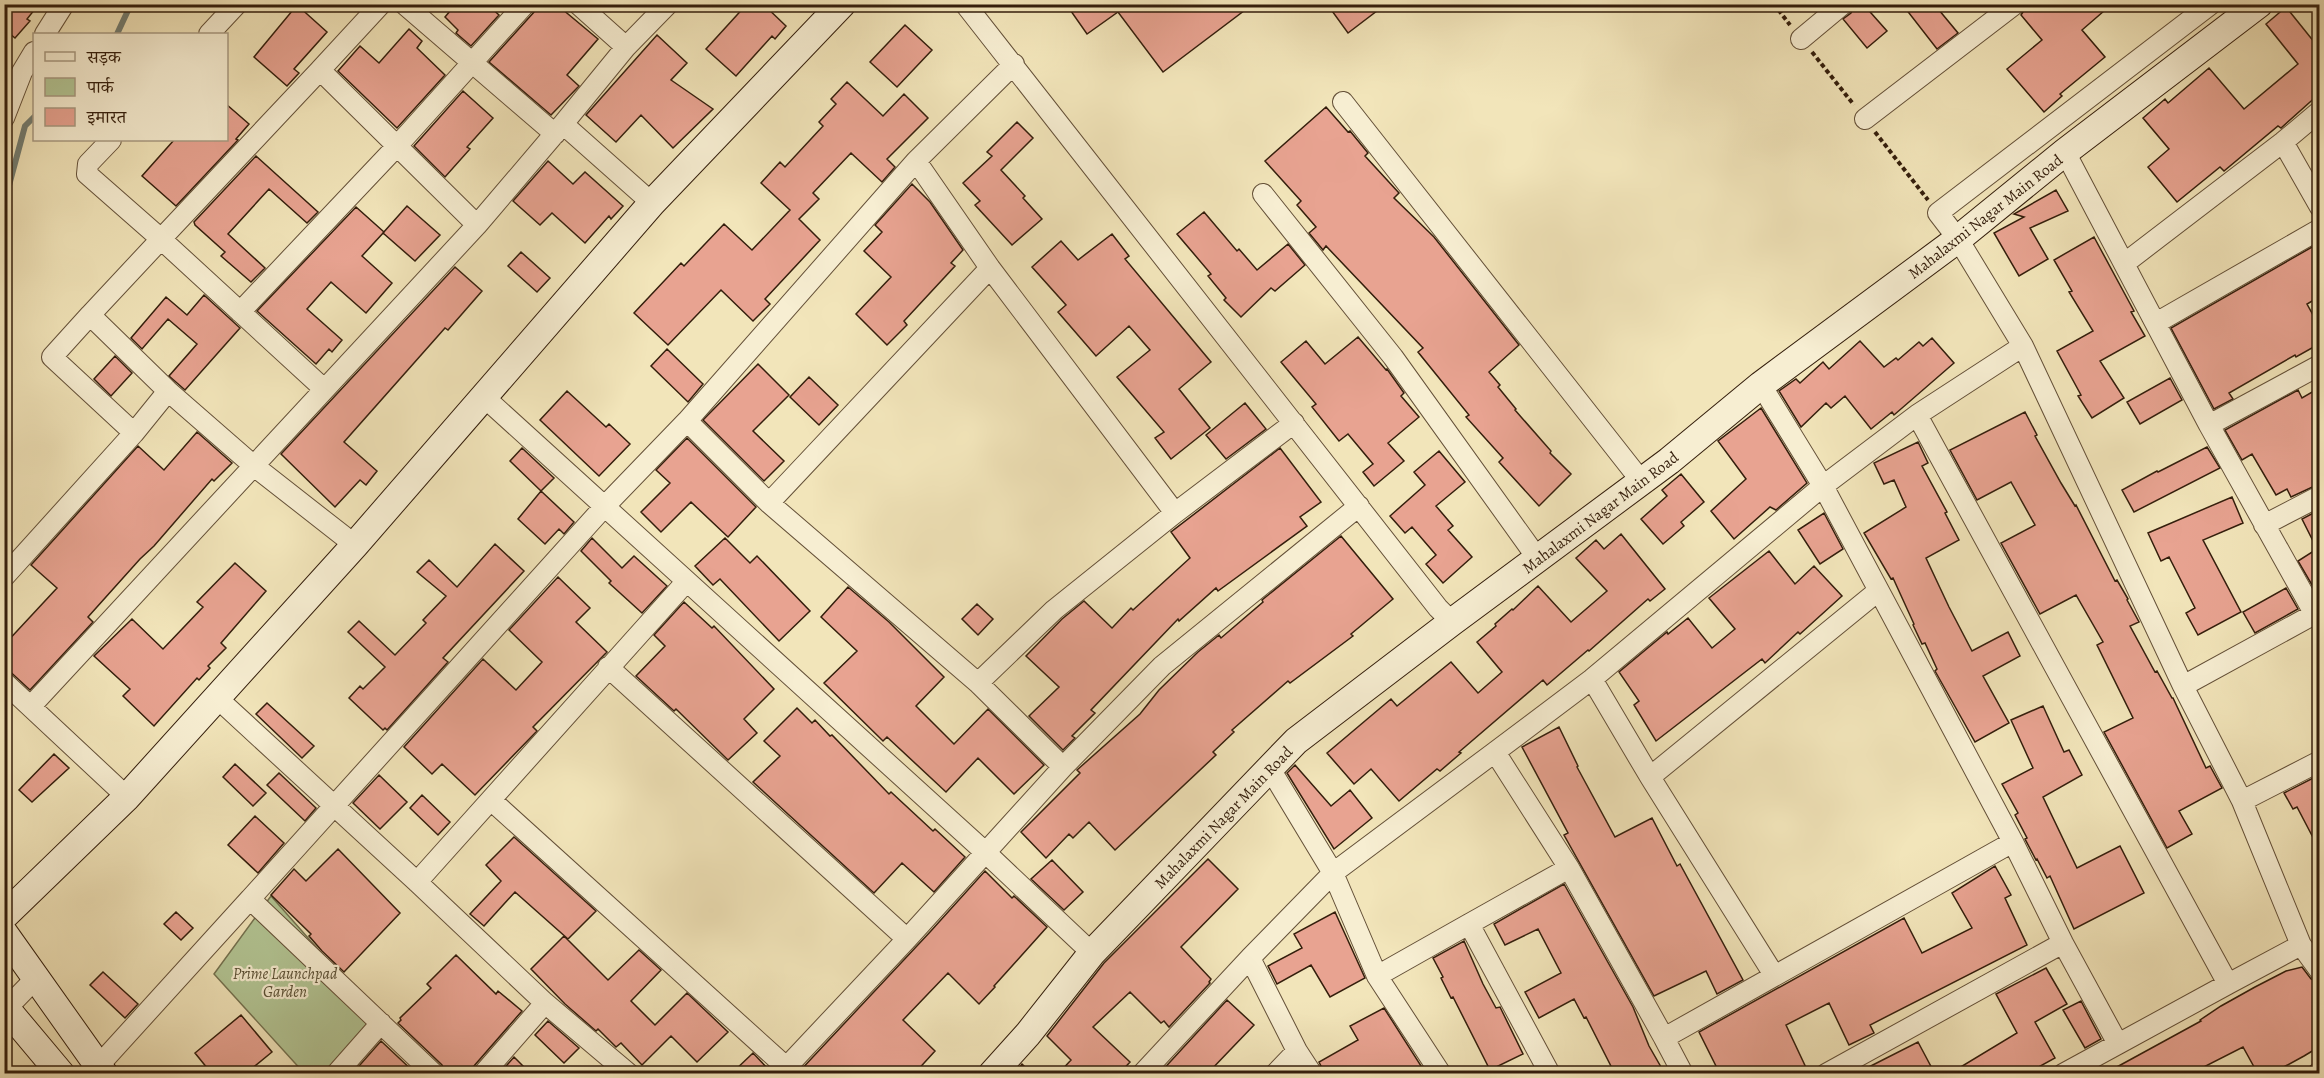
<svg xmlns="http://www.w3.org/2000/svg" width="2324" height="1078" viewBox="0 0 2324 1078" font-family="Alegreya,'Noto Serif Devanagari',serif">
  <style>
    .green { fill: #b3c695; stroke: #747250; stroke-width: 1.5 }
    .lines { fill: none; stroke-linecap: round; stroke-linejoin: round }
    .stream { stroke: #727d72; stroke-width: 6 }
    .building { fill: #e8a391; stroke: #341e0c; stroke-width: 1.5 }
    .street-casing { stroke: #645038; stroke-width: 22 }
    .secondary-casing { stroke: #341e0c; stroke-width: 29 }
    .path { stroke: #341e0c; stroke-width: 4; stroke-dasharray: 4.5 3; stroke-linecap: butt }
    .street { stroke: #f7eed2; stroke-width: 20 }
    .secondary { stroke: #f7eed2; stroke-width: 27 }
    .labels { text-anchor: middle; stroke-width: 4.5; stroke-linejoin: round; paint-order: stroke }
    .street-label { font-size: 16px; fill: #341e0c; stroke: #f7eed2 }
    .park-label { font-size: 16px; font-style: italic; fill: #5a5035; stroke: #f7eed2 }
  </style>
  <rect width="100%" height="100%" fill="#f2e5ba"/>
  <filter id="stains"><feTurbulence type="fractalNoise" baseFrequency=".00333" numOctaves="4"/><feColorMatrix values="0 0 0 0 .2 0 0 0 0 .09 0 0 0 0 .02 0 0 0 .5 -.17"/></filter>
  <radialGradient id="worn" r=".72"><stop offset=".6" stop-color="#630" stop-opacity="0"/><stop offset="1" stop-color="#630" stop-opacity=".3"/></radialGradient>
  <path class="green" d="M271,896L377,1016L327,1073H304L214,974Z"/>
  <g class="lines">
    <path class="stream" d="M117,34L131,4
      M4,204L25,126L34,117"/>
  </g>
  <path class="building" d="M4,4H39L27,19L30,21L15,38L4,29Z
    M456,4H487L499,15L471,46L456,33L458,30L445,17Z
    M537,4H556L598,39L567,75L579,86L551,115L489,62L534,12Z
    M747,4H763L786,26L775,39L772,36L736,76L706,49Z
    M1066,4H1253L1163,72L1118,12L1087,34Z
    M1327,4H1386L1348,33Z
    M1855,4H1863L1887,31L1867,48L1843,19L1851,13Z
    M1902,4H1934L1958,33L1937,49Z
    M2028,4H2112L2082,30L2105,57L2060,94L2062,96L2044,112L2007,69L2042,40L2021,15Z
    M297,5L327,32L294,69L299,73L287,86L254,57Z
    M2286,7L2319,48V94L2281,128L2278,126L2224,171L2220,167L2177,202L2148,167L2169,149L2143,118L2165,99L2168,103L2209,68L2244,109L2298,64L2266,24Z
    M905,25L932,50L897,87L870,62Z
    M409,29L422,41L417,48L445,75L397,128L338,71L360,46L379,63Z
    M657,35L687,63L671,80L713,109L673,148L641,115L616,142L586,115Z
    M847,82L883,116L904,94L928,118L887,159L895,167L882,182L851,153L813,193L819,199L799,219L820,240L765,299L770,304L753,321L721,290L668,345L634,313L681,263L684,266L724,224L752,250L790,210L761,183L780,162L785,167L823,126L819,122L836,104L831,99Z
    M463,91L493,118L467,147L470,149L445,177L414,146Z
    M226,104L249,124L236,139L238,140L176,206L142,176L174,140H226Z
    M1326,107L1348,132L1350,131L1368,153L1365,156L1399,193L1394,198L1434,237L1519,345L1489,372L1500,385L1498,387L1516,409L1515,410L1551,451L1550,453L1571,474L1539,506L1499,462L1503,458L1466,417L1469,415L1418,352L1423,348L1326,246L1323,250L1309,233L1316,227L1297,205L1301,201L1265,161Z
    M1017,122L1033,138L1001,170L1025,196L1023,198L1042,219L1012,245L975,205L980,201L963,183L992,156L987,152Z
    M256,156L318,212L307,223L269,189L228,234L265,268L251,282L221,256L225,252L195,225L194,222Z
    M548,161L573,184L585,172L623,206L611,219L609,216L585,243L552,213L540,225L513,201Z
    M912,184L930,202L963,250L951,263L955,266L904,321L907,325L887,345L856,314L891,277L864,251L882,232L875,225Z
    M2056,190L2068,211L2030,228L2048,259L2019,276L1994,233L2024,217L2014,214Z
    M407,206L440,235L415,261L383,233Z
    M356,207L384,232L362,256L392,283L366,313L331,282L307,309L342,340L332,352L329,349L316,364L257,311Z
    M1204,212L1237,251L1239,249L1257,270L1288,244L1305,265L1275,291L1271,288L1241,317L1224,300L1226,298L1208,276L1211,274L1177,234Z
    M1112,234L1129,256L1125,259L1211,362L1179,389L1210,428L1171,459L1155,438L1164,432L1117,377L1150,350L1129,326L1096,356L1058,312L1066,305L1032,267L1061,241L1078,260Z
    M2094,237L2134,311L2131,312L2145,336L2100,361L2124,398L2092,418L2078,396L2081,395L2057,351L2093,331L2069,292L2072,291L2054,260Z
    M2319,243V297L2307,304L2319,326V344L2296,357L2295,355L2229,393L2233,399L2214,409L2171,328Z
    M521,252L550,278L537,292L508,266Z
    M455,267L482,291L448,330L445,328L344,442L377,471L366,485L360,480L335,507L281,454Z
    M204,295L240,328L185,390L169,376L197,344L168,319L142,349L131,338L166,297L187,315Z
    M1358,337L1386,370L1387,369L1404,393L1401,396L1419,417L1388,443L1404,461L1374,486L1363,472L1373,464L1348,434L1339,441L1312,407L1316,404L1281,362L1306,341L1325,364Z
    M1932,338L1954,363L1894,415L1892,412L1871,429L1845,396L1831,408L1826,403L1801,427L1779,391L1796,379L1800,383L1823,362L1829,369L1860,341L1884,367L1896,358L1898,360L1919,342L1923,346Z
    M667,349L703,384L688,402L651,366Z
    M115,356L132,373L111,396L94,379Z
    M758,364L789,395L753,431L784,461L764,481L703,420Z
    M809,377L838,405L819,425L790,397Z
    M2170,378L2182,400L2140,424L2127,402Z
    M2319,388V484L2291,497L2287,489L2276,495L2252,454L2242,460L2225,430L2298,390L2302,398Z
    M567,391L606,427L609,424L630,444L599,476L540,420Z
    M1245,403L1266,429L1226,459L1206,435Z
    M1761,408L1807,483L1776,510L1770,507L1734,539L1711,511L1746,479L1718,441Z
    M2025,412L2037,435L2035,436L2061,483L2075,506L2076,505L2115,581L2117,580L2128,599L2127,600L2139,622L2130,626L2155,672L2157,671L2172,698H2173L2206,768L2210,766L2222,788L2179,811L2192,834L2167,848L2104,732L2133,718L2097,645L2103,642L2076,595L2040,614L2001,543L2035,525L2011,482L1977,500L1950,450Z
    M197,432L232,463L214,481L212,479L154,546L140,559L88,617L93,622L30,690L4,666V645L57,588L31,565L138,446L164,470Z
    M687,438L756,507L728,537L691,502L661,532L641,512L670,483L656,470Z
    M1918,442L1928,463L1922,466L1947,512L1945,513L1959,540L1926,558L1949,607L1972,651L2008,632L2020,656L1983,676L2009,723L1975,742L1935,671L1937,669L1925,643L1922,644L1913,625L1914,624L1893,578L1891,579L1864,533L1906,507L1894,480L1884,484L1874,463Z
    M2207,447L2220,468L2134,512L2122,490L2157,471L2158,472Z
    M522,448L554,478L541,491L510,461Z
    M1280,448L1321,502L1300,517L1307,526L1218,591L1216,588L1179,621L1178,619L1091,710L1095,713L1072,736L1075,738L1063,750L1029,716L1059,687L1026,656L1062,619L1084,601L1112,628L1113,627L1131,608L1133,610L1190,558L1171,532Z
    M1439,451L1465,482L1436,506L1453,526L1448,530L1472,557L1443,583L1426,564L1436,555L1412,527L1405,533L1390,516L1425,485L1414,472Z
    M1681,474L1704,502L1681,522L1684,526L1663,544L1641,519L1667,496L1662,490Z
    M541,491L574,522L564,534L559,529L545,544L518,519Z
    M2232,497L2243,523L2203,540L2241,612L2198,635L2186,613L2195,608L2169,557L2161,561L2148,533Z
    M2319,510V597L2298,561L2317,549L2302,519Z
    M1824,513L1843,549L1820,564L1798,530Z
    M1621,534L1665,589L1650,601L1648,599L1589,651L1588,650L1547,685L1543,680L1459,752L1461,753L1440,771L1437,769L1399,801L1371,769L1354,784L1327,753L1391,699L1397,706L1451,662L1478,693L1502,672L1477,642L1496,626L1495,624L1512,609L1513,610L1538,586L1571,622L1607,591L1576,558L1596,540L1604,549Z
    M1341,536L1393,599L1351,634L1353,636L1290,683L1288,681L1232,730L1234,732L1213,752L1216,755L1115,850L1089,822L1073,838L1069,834L1046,858L1021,832L1080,773L1077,770L1140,714L1159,690L1198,652L1219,635L1221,638L1263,602L1262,600Z
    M592,538L622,568L634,556L667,586L642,613L609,583L611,581L581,551Z
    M725,538L750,563L757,556L810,611L779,641L720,579L713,585L695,566Z
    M495,544L524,571L443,658L448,662L387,730L385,728L383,730L349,698L360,686L363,689L385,667L348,632L359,621L395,655L426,623L423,620L446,596L417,572L429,560L457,587Z
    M1769,551L1795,584L1814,566L1842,596L1800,634L1798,632L1765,663L1762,659L1656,741L1634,705L1639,701L1619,672L1667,632L1668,634L1688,618L1712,648L1735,629L1709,598Z
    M235,563L266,591L221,643L226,648L208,666L210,668L199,680L197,678L154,726L123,696L130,689L94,656L132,619L163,649L203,607L197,602Z
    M558,577L590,608L576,622L607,652L533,727L537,731L475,795L442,764L432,774L404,747L483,659L516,690L542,662L509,630Z
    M848,587L889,622L944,677L916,706L954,744L988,709L1044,765L1014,794L978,758L946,792L887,737L883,741L824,683L857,651L821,617Z
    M2286,588L2298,609L2255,633L2243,612Z
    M684,602L712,628L714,626L774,689L744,719L757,733L728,760L676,709L674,711L636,676L665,646L654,635Z
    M977,604L993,619L978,635L962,619Z
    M267,703L314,746L302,758L256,714Z
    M2043,706L2064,752L2069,750L2082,775L2043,797L2077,868L2120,846L2144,893L2074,929L2050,876L2047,878L2037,859L2036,860L2025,839L2027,838L2015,815L2018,813L2002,784L2033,768L2011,720Z
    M797,708L812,723L815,720L830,736L832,735L889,794L891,792L933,831L935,829L965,857L934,892L902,863L874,893L753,782L780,756L764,741Z
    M1559,727L1578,766L1577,767L1615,837L1652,818L1677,866L1680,864L1743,980L1717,994L1706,971L1654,996L1564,835L1568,833L1522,747Z
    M54,754L69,768L32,802L19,790Z
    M235,764L266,793L253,806L223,777Z
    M1295,765L1331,806L1350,790L1372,818L1334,849L1287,773Z
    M279,773L316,808L305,821L267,785Z
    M379,775L407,802L380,829L353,803Z
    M2319,775V849L2297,807L2293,809L2284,793Z
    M422,795L450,822L438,835L410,808Z
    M255,816L284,843L258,873L228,845Z
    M514,837L596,911L568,939L515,892L484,926L470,914L501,881L486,865Z
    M338,849L400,913L344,972L322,951L309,936L311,934L271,895L294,869L306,881Z
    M1208,859L1238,889L1181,947L1211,979L1209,982L1210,983L1169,1027L1164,1021L1161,1023L1130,992L1093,1027L1130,1062L1119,1074H1058L1071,1060L1047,1036L1104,963Z
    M1052,860L1083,892L1064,910L1031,879Z
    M1995,866L2011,895L2005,898L2027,945L1870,1025L1874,1033L1849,1045L1829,1003L1786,1025L1809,1074H1720L1699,1032L1904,918L1922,953L1972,928L1952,893Z
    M985,871L1012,898L1014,896L1047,927L994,986L995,987L979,1004L948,973L903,1020L935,1051L914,1074H797L930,932Z
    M1564,884L1633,1007L1649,1046L1665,1074H1615L1586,1017L1584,1018L1574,999L1539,1018L1525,992L1561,973L1538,929L1505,945L1494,924Z
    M176,912L193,928L181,940L164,924Z
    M1335,912L1365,978L1330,997L1311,965L1277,984L1268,966L1302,948L1294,934Z
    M564,936L608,980L639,950L661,970L631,1001L655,1025L687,993L728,1032L697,1062L671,1036L642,1065L621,1043L616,1047L598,1029L596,1031L565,1004L531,969Z
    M1464,941L1483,984L1496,1008L1500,1007L1523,1054L1490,1070L1453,997L1451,998L1441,978L1443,977L1433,958Z
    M456,955L496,994L498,991L522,1011L474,1066L471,1074H446L442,1065L398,1023L401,1020L400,1018L431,988L427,984Z
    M2302,967L2311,979L2319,983V1047L2304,1056L2271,1074H2258L2243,1047L2198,1070L2197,1067L2184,1074H2104L2201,1021L2200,1020L2221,1006L2255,987L2286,971Z
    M2046,968L2067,1004L2035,1022L2055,1058L2026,1074H1949L2017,1033L1996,994Z
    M103,972L138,1004L125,1018L90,985Z
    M1227,1000L1254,1025L1207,1074H1159Z
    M2081,1001L2101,1039L2085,1048L2063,1010Z
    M1384,1008L1423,1069L1416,1074H1325L1319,1062L1358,1040L1350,1026Z
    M241,1015L272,1052L245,1074H212L195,1053Z
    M548,1021L579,1048L564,1063L535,1035Z
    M381,1041L416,1074H352Z
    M1918,1042L1935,1074H1855Z
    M753,1053L769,1070L768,1074H731Z
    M514,1057L531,1074H499Z
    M1022,1064L1032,1074H1014Z"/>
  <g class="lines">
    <defs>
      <path id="street" d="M404,4L555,134
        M578,4L626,47
        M965,4L1438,608L1452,622
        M2211,4L1938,213L1958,239L2023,346L2183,686L2242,801L2301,945L2320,971
        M45,34L64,4
        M209,34L237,4
        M1801,39L1843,4
        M1014,64L916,161L990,268L1175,513
        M320,70L381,4
        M1343,102L1642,482
        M4,118L22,72L34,52
        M1865,119L2015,4
        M563,124L626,47L668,4
        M2283,142L2320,207
        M2065,152L2209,425L2314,613
        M1263,194L1393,357L1538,559
        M477,225L563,124L652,203
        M2125,263L2283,142L2320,111
        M990,268L769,503L978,683L1054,610L1175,513L1294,423
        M240,312L397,146L525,4
        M90,315L52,357L134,433
        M2156,323L2320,229
        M2023,346L1917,415L2228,984L2301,945
        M1761,385L1823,486L2013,842L2063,943L2118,1044L2228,984
        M324,389L161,239L90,315L168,391L254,466L355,545
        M483,396L985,852L1092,953
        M2209,425L2320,365
        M769,503L687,421L916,161
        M2264,525L2320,496
        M4,577L134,433L168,391
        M608,667L907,939
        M1592,679L1650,777
        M4,682L127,797
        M978,683L1063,767
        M2183,686L2320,611
        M216,697L417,882L545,1003L629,1074
        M32,705L477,225L320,70L161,239L87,174L88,164L111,140
        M1495,752L1592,679L1823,486L1917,415
        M491,800L786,1067
        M2242,801L2320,761
        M417,882L686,582
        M1469,924L1569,868
        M1250,958L1333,873L1269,767
        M1774,975L1650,777L1878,591
        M1377,976L1441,1074
        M4,1011L36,978
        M1297,1051L1312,1074
        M91,1074L250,899
        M336,1074L381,1023
        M434,1074L250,899L604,507L687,421
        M483,1074L545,1003
        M780,1074L907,939L1063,767L1162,666L1359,506
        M1142,1074L1250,958L1297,1051L1275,1074
        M1550,1074L1469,924L1377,976L1333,873L1495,752L1569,868L1664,1038
        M1683,1074L1664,1038L2013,842
        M1826,1074L2063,943
        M2063,1074L2118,1044
        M2317,1074L2320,1072"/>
      <path id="secondary" d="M4,916L127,797L355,545L652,203L842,4
        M4,933L104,1074
        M4,1006L61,1074
        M992,1074L1028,1034L1092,953L1296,741L1452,622L1669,461L1761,385L1958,239L2065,152L2259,4"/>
    </defs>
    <use href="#street" class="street-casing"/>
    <use href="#secondary" class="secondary-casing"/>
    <path class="path" d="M1774,4L1790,25
      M1812,52L1854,105
      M1875,132L1928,200"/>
    <use href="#street" class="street"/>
    <use href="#secondary" class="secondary"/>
  </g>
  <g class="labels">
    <g class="street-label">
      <text transform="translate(1985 216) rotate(-38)" y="6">Mahalaxmi Nagar Main Road</text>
      <text transform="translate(1600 512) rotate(-37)" y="6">Mahalaxmi Nagar Main Road</text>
      <text transform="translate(1223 817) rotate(-46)" y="6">Mahalaxmi Nagar Main Road</text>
    </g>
    <g class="park-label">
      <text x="285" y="979">Prime Launchpad<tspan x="285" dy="18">Garden</tspan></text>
    </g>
  </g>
  <rect width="2324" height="1078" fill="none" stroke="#f2e5ba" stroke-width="24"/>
  <rect x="6" y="6" width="2312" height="1066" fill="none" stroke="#341e0c" stroke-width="3"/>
  <rect x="12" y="12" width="2300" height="1054" fill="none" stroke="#341e0c" stroke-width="1.5"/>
  <rect x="33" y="33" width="195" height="108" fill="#f7eed2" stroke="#a99b83" stroke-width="1.5"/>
  <rect x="45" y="52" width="30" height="9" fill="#f7eed2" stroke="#a99b83" stroke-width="1.5"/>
  <text x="87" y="63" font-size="18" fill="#341e0c">सड़क</text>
  <rect x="45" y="78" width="30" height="18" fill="#b3c695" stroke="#a99b83" stroke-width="1.5"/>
  <text x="87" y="93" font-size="18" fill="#341e0c">पार्क</text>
  <rect x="45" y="108" width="30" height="18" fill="#e8a391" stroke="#a99b83" stroke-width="1.5"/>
  <text x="87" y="123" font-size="18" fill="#341e0c">इमारत</text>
  <rect width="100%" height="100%" filter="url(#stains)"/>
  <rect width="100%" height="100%" fill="url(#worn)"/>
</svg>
